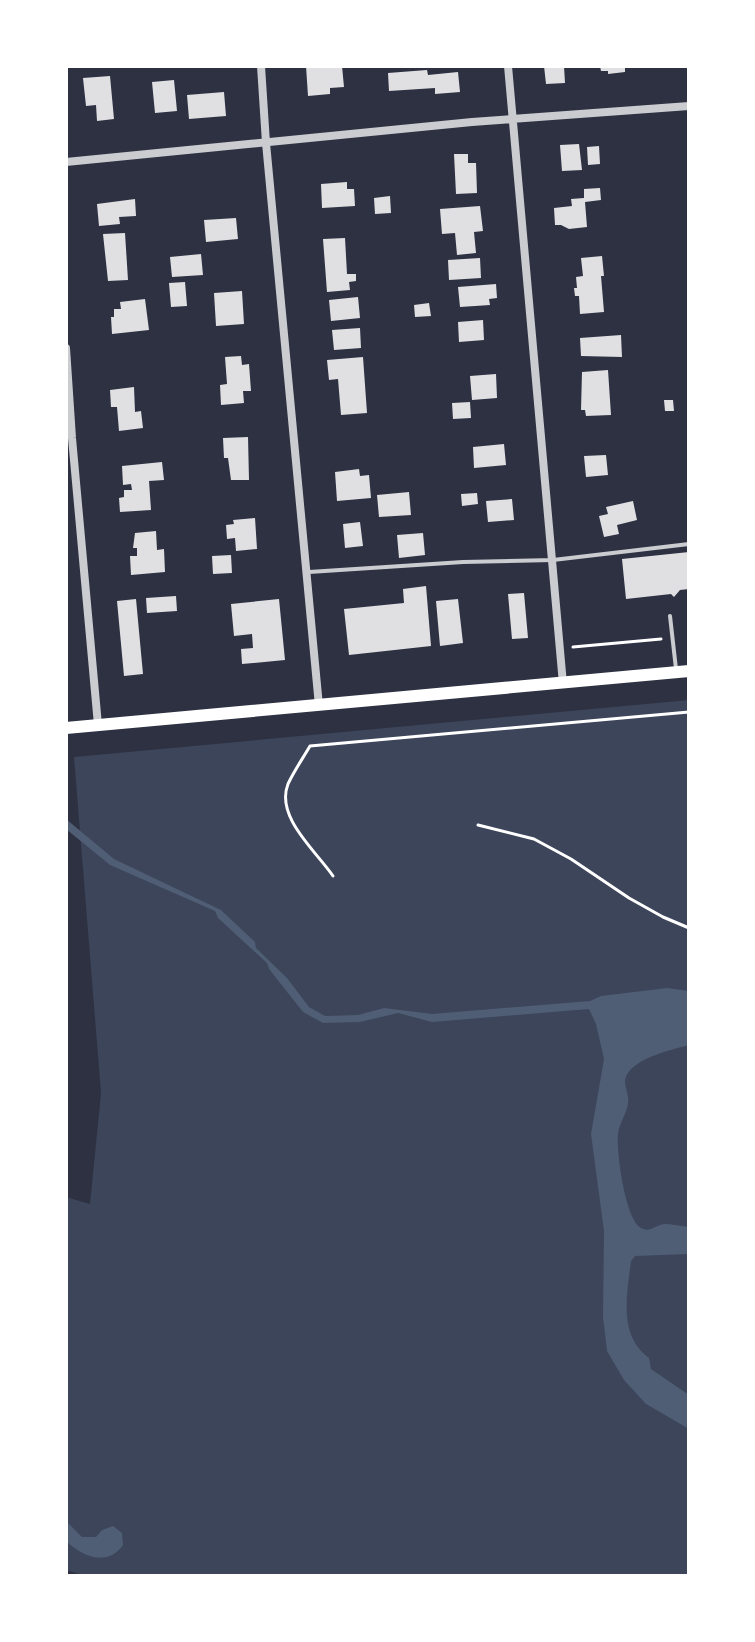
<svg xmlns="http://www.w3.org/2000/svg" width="755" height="1642" viewBox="0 0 755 1642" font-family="'Open Sans',sans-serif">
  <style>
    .green { fill: #3c4559 }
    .water { fill: #4f5d75 }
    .building { fill: #e0e0e3 }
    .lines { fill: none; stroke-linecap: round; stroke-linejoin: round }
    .path { stroke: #fff; stroke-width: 3 }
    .service { stroke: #caccd0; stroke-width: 4 }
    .minor { stroke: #caccd0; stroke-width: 8 }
    .secondary { stroke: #fff; stroke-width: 12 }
  </style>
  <rect width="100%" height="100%" fill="#2d3142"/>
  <path class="green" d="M689,700V1576H86L66,1570V1197L90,1204L101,1093L74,757Z"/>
  <path class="water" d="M66,819L114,859L221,910L255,942L256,948L287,978L309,1007L325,1016L358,1015L384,1008L432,1014L590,1001L601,996L667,988L689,991V1045C671,1050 639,1057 628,1073C622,1082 627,1088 628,1097C630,1109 620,1121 618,1133C616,1150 625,1220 641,1228C650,1233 656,1225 664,1224C672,1224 681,1226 689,1227V1254L635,1256L631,1261C627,1295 618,1335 649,1358L651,1369L689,1395V1429L646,1404L624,1380L607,1351L603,1317L604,1231L591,1134L604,1059L596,1024L589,1009L432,1022L398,1013L360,1022L323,1023L303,1012L269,969L267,963L218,918L215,911L110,865L66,829Z
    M66,1521L82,1537H96L102,1530L113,1526L122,1533L123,1545C108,1567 83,1557 66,1541Z"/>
  <path class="building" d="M306,66H342L344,87L330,88V94L308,96Z
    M544,66H564L565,83L546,84Z
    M600,66H625V72L608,74V71H601Z
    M427,70L428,75L458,72L460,92L435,94V88L389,91L388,73Z
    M110,76L114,119L97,121L96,105L86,106L83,78Z
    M174,80L177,111L155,113L152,82Z
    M224,92L226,116L189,119L187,95Z
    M579,144L582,170L562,171L560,145Z
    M599,146L600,164L588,165L587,147Z
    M454,154H468V163H476L477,193L456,194Z
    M347,182V189H354L355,206L322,208L321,184Z
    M600,188L601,200L585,202L587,227L569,229L561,225H555L554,208L572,206L571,199L584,198V189Z
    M390,196L391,213L375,214L374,198Z
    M135,199L136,216L119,217L120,224L99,226L97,204Z
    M480,206L483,231L474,232L476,253L457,255L455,233L442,234L440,209Z
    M236,218L238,239L206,242L204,220Z
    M125,233L128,280L108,281L103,234Z
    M345,238L347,274H356V281L349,282L350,290L327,292L323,239Z
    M201,254L203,275L172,277L170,257Z
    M602,256L604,276H601L604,312L580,314L579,296H575L574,288H577L576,277L583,276L581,258Z
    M480,258L481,278L449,280L448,260Z
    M185,282L187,306L171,307L169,283Z
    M496,284L497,298L489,299L490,305L460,307L458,287Z
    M242,291L244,324L216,326L214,293Z
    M358,297L360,318L331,321L329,300Z
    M145,299L149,330L112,334L111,317H114V309H121L120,302Z
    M429,303L431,316L415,317L414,305Z
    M483,320L484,340L459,342L458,322Z
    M360,328L361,348L334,350L332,330Z
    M621,335L622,357L581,356L580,338Z
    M241,356L242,365L249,364L251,391H243L244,403L221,405L220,385L227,384L225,357Z
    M363,357L367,413L341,415L338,379L329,380L327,360Z
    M608,370L611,415L586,416L585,410H581L582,372Z
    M496,374L497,398L472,400L470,376Z
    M134,387L135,412L141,411L143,428L119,431L117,407H111L110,390Z
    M664,400H673L674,411H665Z
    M470,402L471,418L453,419L452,403Z
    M248,437L249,480H231L228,458H224L223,438Z
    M504,444L506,465L474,468L473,447Z
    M606,455L608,475L586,477L584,456Z
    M162,462L164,480L149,481L151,510L120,512L119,498L124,497V490H132L131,484L123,485L122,466Z
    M359,469L360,476L369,475L371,498L337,501L335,472Z
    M409,492L411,515L379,517L377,495Z
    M477,493L478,504L462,506L461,494Z
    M512,499L514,520L488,522L486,501Z
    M633,501L637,520L617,525L619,534L604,537L599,516L608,514L606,507Z
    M255,518L257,549L236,551L235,538L227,539L226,525L234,524L233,520Z
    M360,522L363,546L345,548L343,524Z
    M156,531L157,550L164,549L165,572L131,575L130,556H137V548H133L135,533Z
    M423,533L425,555L399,558L397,535Z
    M689,552V589L680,590L674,597L671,594L626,599L622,559Z
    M231,555L232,573L213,574L212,556Z
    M426,586L431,646L349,655L344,609L404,603L403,589Z
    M524,593L528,638L512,639L508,594Z
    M176,596L177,611L147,613L146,598Z
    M136,599L143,674L124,676L117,601Z
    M279,599L285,660L242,664L241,649L253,648L252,634L234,636L231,604Z
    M458,599L463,643L440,646L436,601Z"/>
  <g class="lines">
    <path class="path" d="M573,647L661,639
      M478,825L534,839L571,859L629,898L663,917L689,928
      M333,876C316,851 275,817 288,784C294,771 303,758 310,746L689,712"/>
    <path class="service" d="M309,572L463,562L553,560L689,544
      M670,616L676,669"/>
    <path class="minor" d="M261,66L266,143L319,706
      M508,66L563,684
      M66,162L472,122L689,106
      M66,348L72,438L98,725"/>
    <path class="secondary" d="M66,728L689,671"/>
  </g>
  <rect width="755" height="1642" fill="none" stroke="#ffffff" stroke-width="136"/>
</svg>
